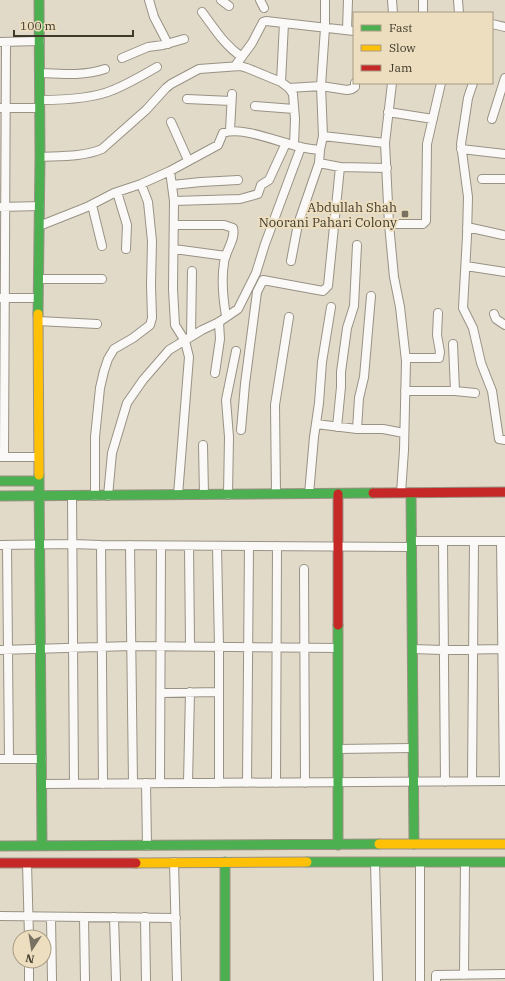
<svg xmlns="http://www.w3.org/2000/svg" width="505" height="981" viewBox="0 0 505 981" font-family="'IBM Plex Serif',serif">
  <style>
    .lines { fill: none; stroke-linecap: round; stroke-linejoin: round }
    .street-casing { stroke: #989285; stroke-width: 10 }
    .fast-casing { stroke: #989285; stroke-width: 11 }
    .slow-casing { stroke: #989285; stroke-width: 11 }
    .jam-casing { stroke: #989285; stroke-width: 11 }
    .street { stroke: #fbf9f7; stroke-width: 8 }
    .fast { stroke: #4caf50; stroke-width: 9 }
    .slow { stroke: #ffc107; stroke-width: 9 }
    .jam { stroke: #c62828; stroke-width: 9 }
    .poi-dot { fill: #797263; stroke: #ecdebe; stroke-width: 1.5 }
    .labels { text-anchor: middle; stroke-width: 4; stroke-linejoin: round; paint-order: stroke }
    .poi-label { font-size: 13px; fill: #403a2d; stroke: #ecdebe; text-anchor: end }
  </style>
  <rect width="100%" height="100%" fill="#e2dac8"/>
  <g class="lines">
    <defs>
      <path id="street" d="M149,0L154,17L168,44
        M221,0L229,6
        M260,0L264,8
        M392,0L393,13
        M423,0V13
        M458,0L459,13
        M202,12C215,29 224,45 242,57
        M492,24L505,27
        M347,30L348,0
        M0,42L40,41
        M122,58L148,47L163,45L184,39
        M235,66L252,43L263,22L266,21L354,31
        M40,73C62,74 84,76 105,69
        M281,82L284,23
        M392,83L385,143L389,224L394,277L400,307L406,361L404,450L401,493
        M473,83L468,98L461,144L468,197L467,236L463,308L473,328L481,363L492,391L499,439L505,440
        M289,88L321,86L347,90L352,89L355,87V83
        M187,99L231,101
        M40,100C62,100 92,99 113,90C128,84 143,75 157,67
        M255,106L294,109
        M1,108H40
        M388,112L433,119
        M492,119L505,78
        M171,122L188,160
        M230,130L232,94
        M323,136L385,143
        M461,149L505,154
        M40,157C61,156 83,157 102,149L146,110L166,88L171,84L199,69L240,66L247,68L281,82L289,88L293,94L295,119L294,145
        M319,163L340,167L387,168
        M170,171L174,201L173,289L175,325L185,341L189,357L178,495
        M482,179H505
        M172,185L201,182L238,180
        M117,192L127,225L126,249
        M174,201L240,199L258,194L261,185L269,180L286,143
        M92,205L102,246
        M1,207L40,206
        M389,224H423L426,221L427,144L441,83
        M175,225H224L233,228C236,240 225,251 224,263C221,281 223,298 226,316
        M39,226L87,207L114,193L141,184L170,171L218,145L223,133C243,126 280,143 301,147C307,149 314,149 320,150
        M467,227L503,235
        M174,249L226,256
        M291,261L298,224L319,163L320,150L323,136L321,86L325,28V0
        M466,266L505,272
        M38,279H102
        M0,298H38
        M494,314L496,319L505,325
        M38,321L97,324
        M191,336L192,271
        M453,344L455,391
        M406,358H439L440,352L437,335L438,313
        M215,373L220,339L219,322
        M405,391H455L475,393
        M316,424L357,429H383L404,433
        M337,427L341,387V372L347,328L354,306L357,245
        M357,429L359,398L364,377L371,296
        M241,430L245,384L257,292L263,280L323,291L328,286L340,167
        M203,445L204,495
        M0,457H39
        M4,457L6,42
        M276,494L275,405L289,317
        M309,494L314,437L319,403L322,362L331,307
        M228,495L229,437L226,400L236,351
        M72,496L74,784
        M95,496V437L100,388L104,371L108,359L114,349L133,338L150,325L152,318L151,285L152,241L148,202L141,184
        M108,496L112,453L127,403L143,380L169,350L202,330L219,322L238,309L256,273L265,244L301,147
        M411,541H505
        M443,541L445,782
        M501,541L504,781
        M0,545L72,544L101,545L411,547
        M7,545L9,759
        M101,545L103,784
        M130,545L133,783
        M189,546L190,645
        M217,546L219,647V783
        M304,569L305,783
        M412,649L443,650L505,649
        M0,650L131,646L338,648
        M161,693L219,692
        M338,749L413,748
        M0,759H42
        M472,781L474,541
        M146,783L147,846
        M160,783L161,546
        M188,783L190,692
        M247,783L249,546
        M276,783L277,546
        M42,784L505,781
        M174,862L177,981
        M375,862L378,981
        M420,862V981
        M27,863L29,937
        M0,916L176,918
        M51,917L52,981
        M84,917L85,981
        M114,917L116,981
        M145,917L146,981
        M29,961V981
        M464,975L465,862
        M436,981V975L505,974"/>
      <path id="fast" d="M38,314L40,157L39,0
        M39,475L42,846
        M0,481H39
        M411,493L414,844
        M0,496L373,493
        M338,625V845
        M0,846L379,844
        M225,862V981
        M307,862H505"/>
      <path id="slow" d="M38,314L39,475
        M379,844H505
        M136,863L307,862"/>
      <path id="jam" d="M373,493L505,492
        M338,494V625
        M0,863H136"/>
    </defs>
    <use href="#street" class="street-casing"/>
    <use href="#fast" class="fast-casing"/>
    <use href="#slow" class="slow-casing"/>
    <use href="#jam" class="jam-casing"/>
    <use href="#street" class="street"/>
    <use href="#fast" class="fast"/>
    <use href="#slow" class="slow"/>
    <use href="#jam" class="jam"/>
  </g>
  <rect class="poi-dot" x="401" y="210" width="8" height="8" rx="2"/>
  <g class="labels">
    <g class="poi-label">
      <text x="397" y="212">Abdullah Shah<tspan x="397" dy="15">Noorani Pahari Colony</tspan></text>
    </g>
  </g>
  <rect x="353" y="12" width="140" height="72" fill="#ecdebe" stroke="#a79c84"/>
  <rect x="361" y="25" width="20" height="6" fill="#4caf50" stroke="#a79c84"/>
  <text x="389" y="32" font-size="12" fill="#403a2d">Fast</text>
  <rect x="361" y="45" width="20" height="6" fill="#ffc107" stroke="#a79c84"/>
  <text x="389" y="52" font-size="12" fill="#403a2d">Slow</text>
  <rect x="361" y="65" width="20" height="6" fill="#c62828" stroke="#a79c84"/>
  <text x="389" y="72" font-size="12" fill="#403a2d">Jam</text>
  <g transform="translate(32 949) rotate(192)"><circle r="19" fill="#ecdebe" stroke="#a79c84"/>
  <path d="M0-3L7 15L0 10L-7 15Z" fill="#797263"/>
  <text y="-6" font-size="11" font-weight="bold" text-anchor="middle" fill="#403a2d">N</text>
  </g>
  <path d="M14 30v6h119v-6" fill="none" stroke="#403a2d" stroke-width="2"/>
  <text x="20" y="30" font-size="12" fill="#403a2d" stroke="#ecdebe" stroke-width="3" paint-order="stroke">100 m</text>
</svg>
